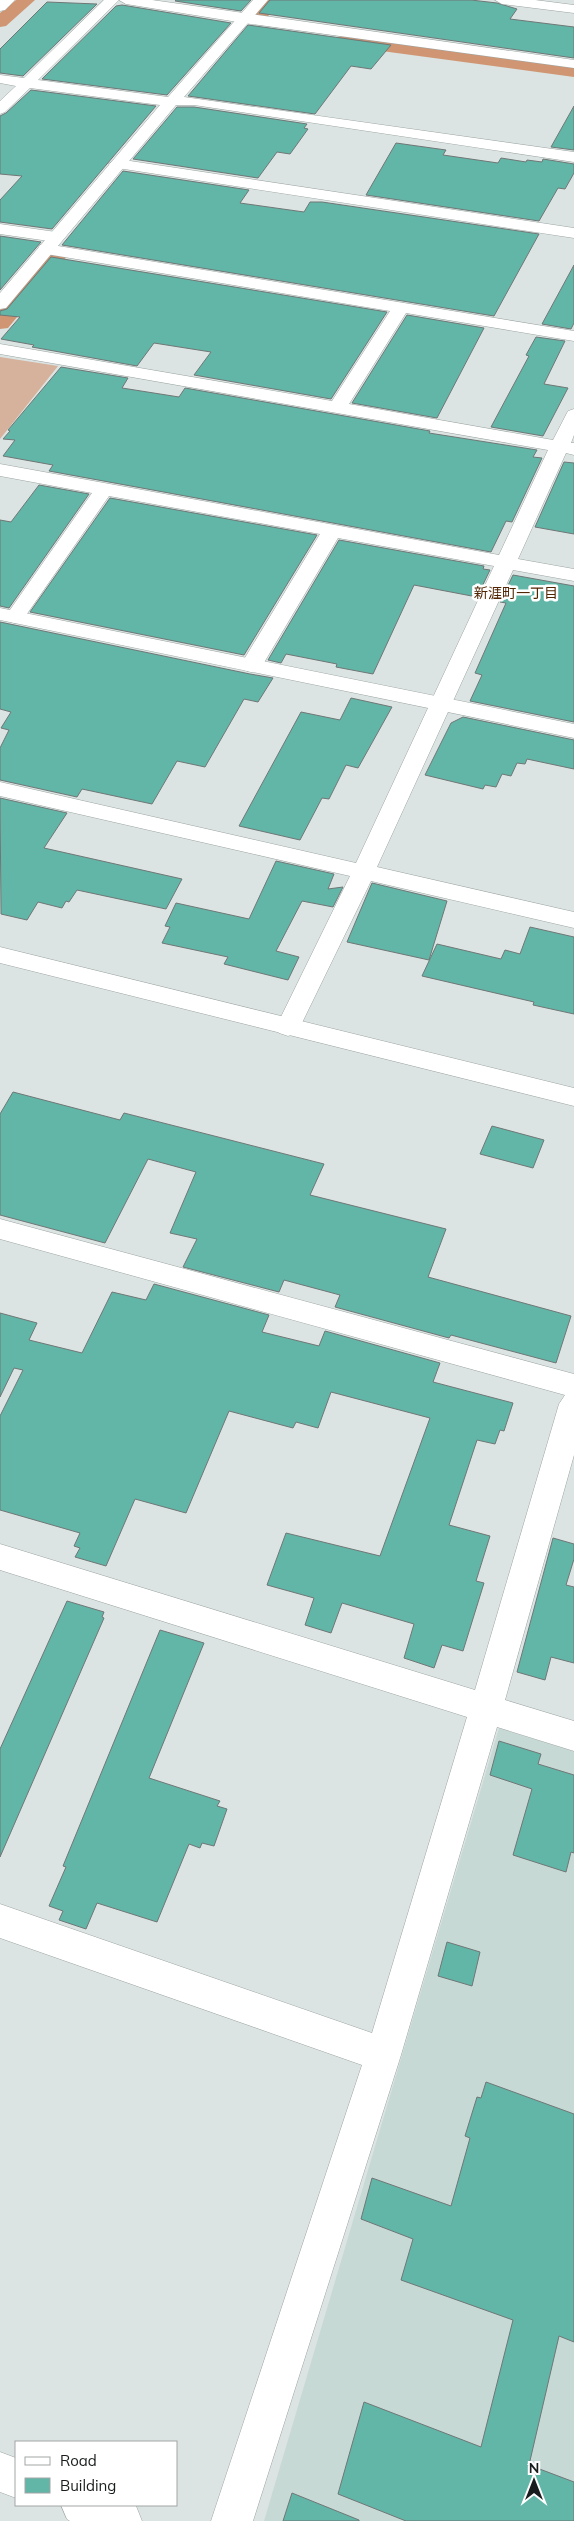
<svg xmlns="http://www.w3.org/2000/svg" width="574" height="2521" viewBox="0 0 574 2521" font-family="Mulish,'Noto Sans JP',sans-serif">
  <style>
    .built { fill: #c7d9d5 }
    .green { fill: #d6b19b }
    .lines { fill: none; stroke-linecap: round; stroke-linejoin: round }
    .canal { fill: #d09674; fill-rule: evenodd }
    .building { fill: #62b6a8; stroke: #6f7775 }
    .minor-casing { stroke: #9da5a3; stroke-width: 1 }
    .tertiary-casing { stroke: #9da5a3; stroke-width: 1 }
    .minor { fill: #fff; fill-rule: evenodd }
    .tertiary { fill: #fff; fill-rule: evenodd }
    .labels { text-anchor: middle; stroke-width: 5; stroke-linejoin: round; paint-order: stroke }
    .far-neighbourhood-label { font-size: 14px; fill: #512402; stroke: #fff }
  </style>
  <rect width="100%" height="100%" fill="#dbe4e2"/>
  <path class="built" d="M499,1728L574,1751V2521H264Z"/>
  <path class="green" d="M0,357L58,366L0,439Z"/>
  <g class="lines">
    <path class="canal" d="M16,0H35L6,26L0,27V13Z
      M263,0H281L265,20H253L250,16Z
      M343,36L574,67V77L337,45L334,41L337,37Z
      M57,250L64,252L67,256L64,260L8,328L0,329V310L50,252Z"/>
  </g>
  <path class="building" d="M176,0H251L241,11L175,1Z
    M270,0H471L497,3L517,9L510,19L574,27V58L259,13Z
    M47,2L97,4L23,76L0,73V49Z
    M116,6L122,5L231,23L167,95L42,79Z
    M248,25L391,45L371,69L351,66L315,114L188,96Z
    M31,90L156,106L52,229L0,222V200L22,176L0,174V116L6,113Z
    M574,106V150L551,147Z
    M177,107H194L307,124L304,128L308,129L290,154L277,152L258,178L133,159Z
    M396,143L446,150L443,155L498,163L501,158L526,162L527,160L542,162L543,159L574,164V173L565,189L558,188L539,221L366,195Z
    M123,171L249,190L240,203L304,212L310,202H322L539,234L494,316L62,245Z
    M0,236L41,242L0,290Z
    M51,257L387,312L331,399L194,375L211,352L154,343L137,366L32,347L34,345L1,339L20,317L0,315V311L7,309Z
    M574,265V323L571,329L542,324Z
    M407,315L484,328L437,418L352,403Z
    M536,337L565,341L544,384L568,388L543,436L491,427L529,356L526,355Z
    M61,367L128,378L122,388L179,397L185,388L430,431L429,433L537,450L533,457L542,458L512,522L506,521L491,552L49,471L53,465L3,456L15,440L3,439L10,431L8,430Z
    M564,462L574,463V534L535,527Z
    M39,485L89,494L9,608L0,606V520L11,522Z
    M110,498L317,535L244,655L30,612Z
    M339,540L484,566L483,569L490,570L477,597L414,585L373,674L336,667L337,664L286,654L281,663L268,660Z
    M513,575L574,586V722L470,701L482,675L475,673L506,603L500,602Z
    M0,622L250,674L273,678L258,702L244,699L205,767L177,761L152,804L82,789L77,797L0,780V748L9,730L1,728L11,712L0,709Z
    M351,698L392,707L358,768L346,765L329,799L322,798L300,840L239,826L301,712L340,720Z
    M463,717L574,740V769L527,759L525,764L517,763L511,776L502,774L496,787L485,785L483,789L425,775L451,723Z
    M0,798L67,813L44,848L182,879L166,909L77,890L69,902L66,901L62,908L38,902L27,920L1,914Z
    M276,861L334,874L328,889L343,887L333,907L302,901L276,951L299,957L288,980L224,964L228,957L162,943L170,927L165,926L176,903L249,919Z
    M372,883L447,901L429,960L347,942Z
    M530,927L574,937V1014L533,1005L534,1002L422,976L437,944L501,959L505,950L520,954Z
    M13,1092L120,1120L124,1113L324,1164L310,1195L446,1229L428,1277L571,1316L556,1363L451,1335L449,1338L335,1307L340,1295L284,1280L279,1292L183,1267L197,1239L170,1233L196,1172L148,1159L105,1243L0,1215V1114Z
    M492,1126L544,1140L533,1168L480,1154Z
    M154,1284L269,1315L262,1332L319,1346L325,1331L440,1363L433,1382L513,1403L504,1431L500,1430L495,1444L477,1440L449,1525L490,1536L476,1581L484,1583L463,1651L442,1645L434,1668L404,1658L414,1624L342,1603L331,1633L305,1625L314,1598L267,1585L286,1533L380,1556L430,1418L331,1392L318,1428L296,1422L293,1428L229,1411L186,1513L135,1499L106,1566L75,1557L80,1548L74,1546L80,1533L0,1510V1416L23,1370L14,1368L0,1397V1313L37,1323L29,1340L82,1353L112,1292L146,1300Z
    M553,1538L574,1544V1559L566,1585L574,1587V1663L551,1657L545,1680L517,1672Z
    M67,1601L104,1612L102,1617L104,1618L0,1857V1749Z
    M160,1630L204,1643L149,1778L220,1801L217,1806L227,1809L214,1846L202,1843L200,1848L189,1844L157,1922L97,1903L86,1929L59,1920L63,1911L49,1906L66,1867L63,1866Z
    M499,1741L541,1754L538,1764L574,1775V1853L571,1852L566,1872L513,1855L532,1789L490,1775Z
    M447,1942L480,1952L472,1986L438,1976Z
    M486,2082L574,2114V2342L559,2336L529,2465L574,2482V2521H406L338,2494L364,2402L481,2447L513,2320L401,2280L413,2239L361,2219L372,2178L451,2206L470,2138L465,2136L477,2097L481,2098Z
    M292,2493L359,2520V2521H283Z"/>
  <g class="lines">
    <defs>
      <path id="minor" d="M0,0H15L5,10L0,11Z
        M119,0H152L574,60V68L244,23L126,4Z
        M495,0H535L574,5V13L502,4Z
        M117,159L574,228V238L111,167L109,164Z
        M0,224L56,232L64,237L56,242L0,234Z
        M46,244L574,331V341L406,313L349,404L553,440L568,411L574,409V435L571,443H574V455L566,453L518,559L574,569V581L513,570L377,867L574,912V928L371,881L300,1027L297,1033L288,1036L279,1033L276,1027L350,876L0,796V782L356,863L494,566L338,538L262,666L258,670L251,672L244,670L240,666L320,534L109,496L22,621L15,623L8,621L5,617L92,493L0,476V464L499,555L548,450L0,354V344L332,401L390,311L40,253L38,249L40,245Z
        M0,1219L574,1374V1455L505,1700L574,1721V1751L497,1727L401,2055L253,2521H211L362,2065L0,1938V1904L372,2033L467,1717L0,1570V1544L475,1690L559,1404L565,1395L0,1239Z
        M0,2452L16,2458V2498L0,2492Z
        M61,2505H131L136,2506L142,2521H70L67,2519Z"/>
      <path id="tertiary" d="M104,0H119L38,80L168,97L253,0H268L184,97L574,152V162L194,105H176L6,308L0,309V293L160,105L30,88L5,112L0,114V101L16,86L0,83V75L24,78Z
        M0,608L574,724V738L0,620Z
        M0,947L574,1088V1106L0,963Z"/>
    </defs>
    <use href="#minor" class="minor-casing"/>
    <use href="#tertiary" class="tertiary-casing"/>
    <use href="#minor" class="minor"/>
    <use href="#tertiary" class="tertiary"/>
  </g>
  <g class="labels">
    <g class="far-neighbourhood-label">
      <text x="516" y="598">新涯町一丁目</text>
    </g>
  </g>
  <rect x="15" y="2441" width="162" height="65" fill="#ffffff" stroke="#a3a5a5"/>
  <rect x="25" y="2457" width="25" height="8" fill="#ffffff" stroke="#a3a5a5"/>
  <text x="60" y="2466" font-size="15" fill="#1a1d1d">Road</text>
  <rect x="25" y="2478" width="25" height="15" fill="#62b6a8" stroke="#a3a5a5"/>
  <text x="60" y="2491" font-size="15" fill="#1a1d1d">Building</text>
  <g transform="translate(534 2481)" stroke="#ffffff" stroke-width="4" paint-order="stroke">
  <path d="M0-4L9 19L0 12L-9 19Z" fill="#1a1d1d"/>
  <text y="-8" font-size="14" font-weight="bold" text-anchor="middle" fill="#1a1d1d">N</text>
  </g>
</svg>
